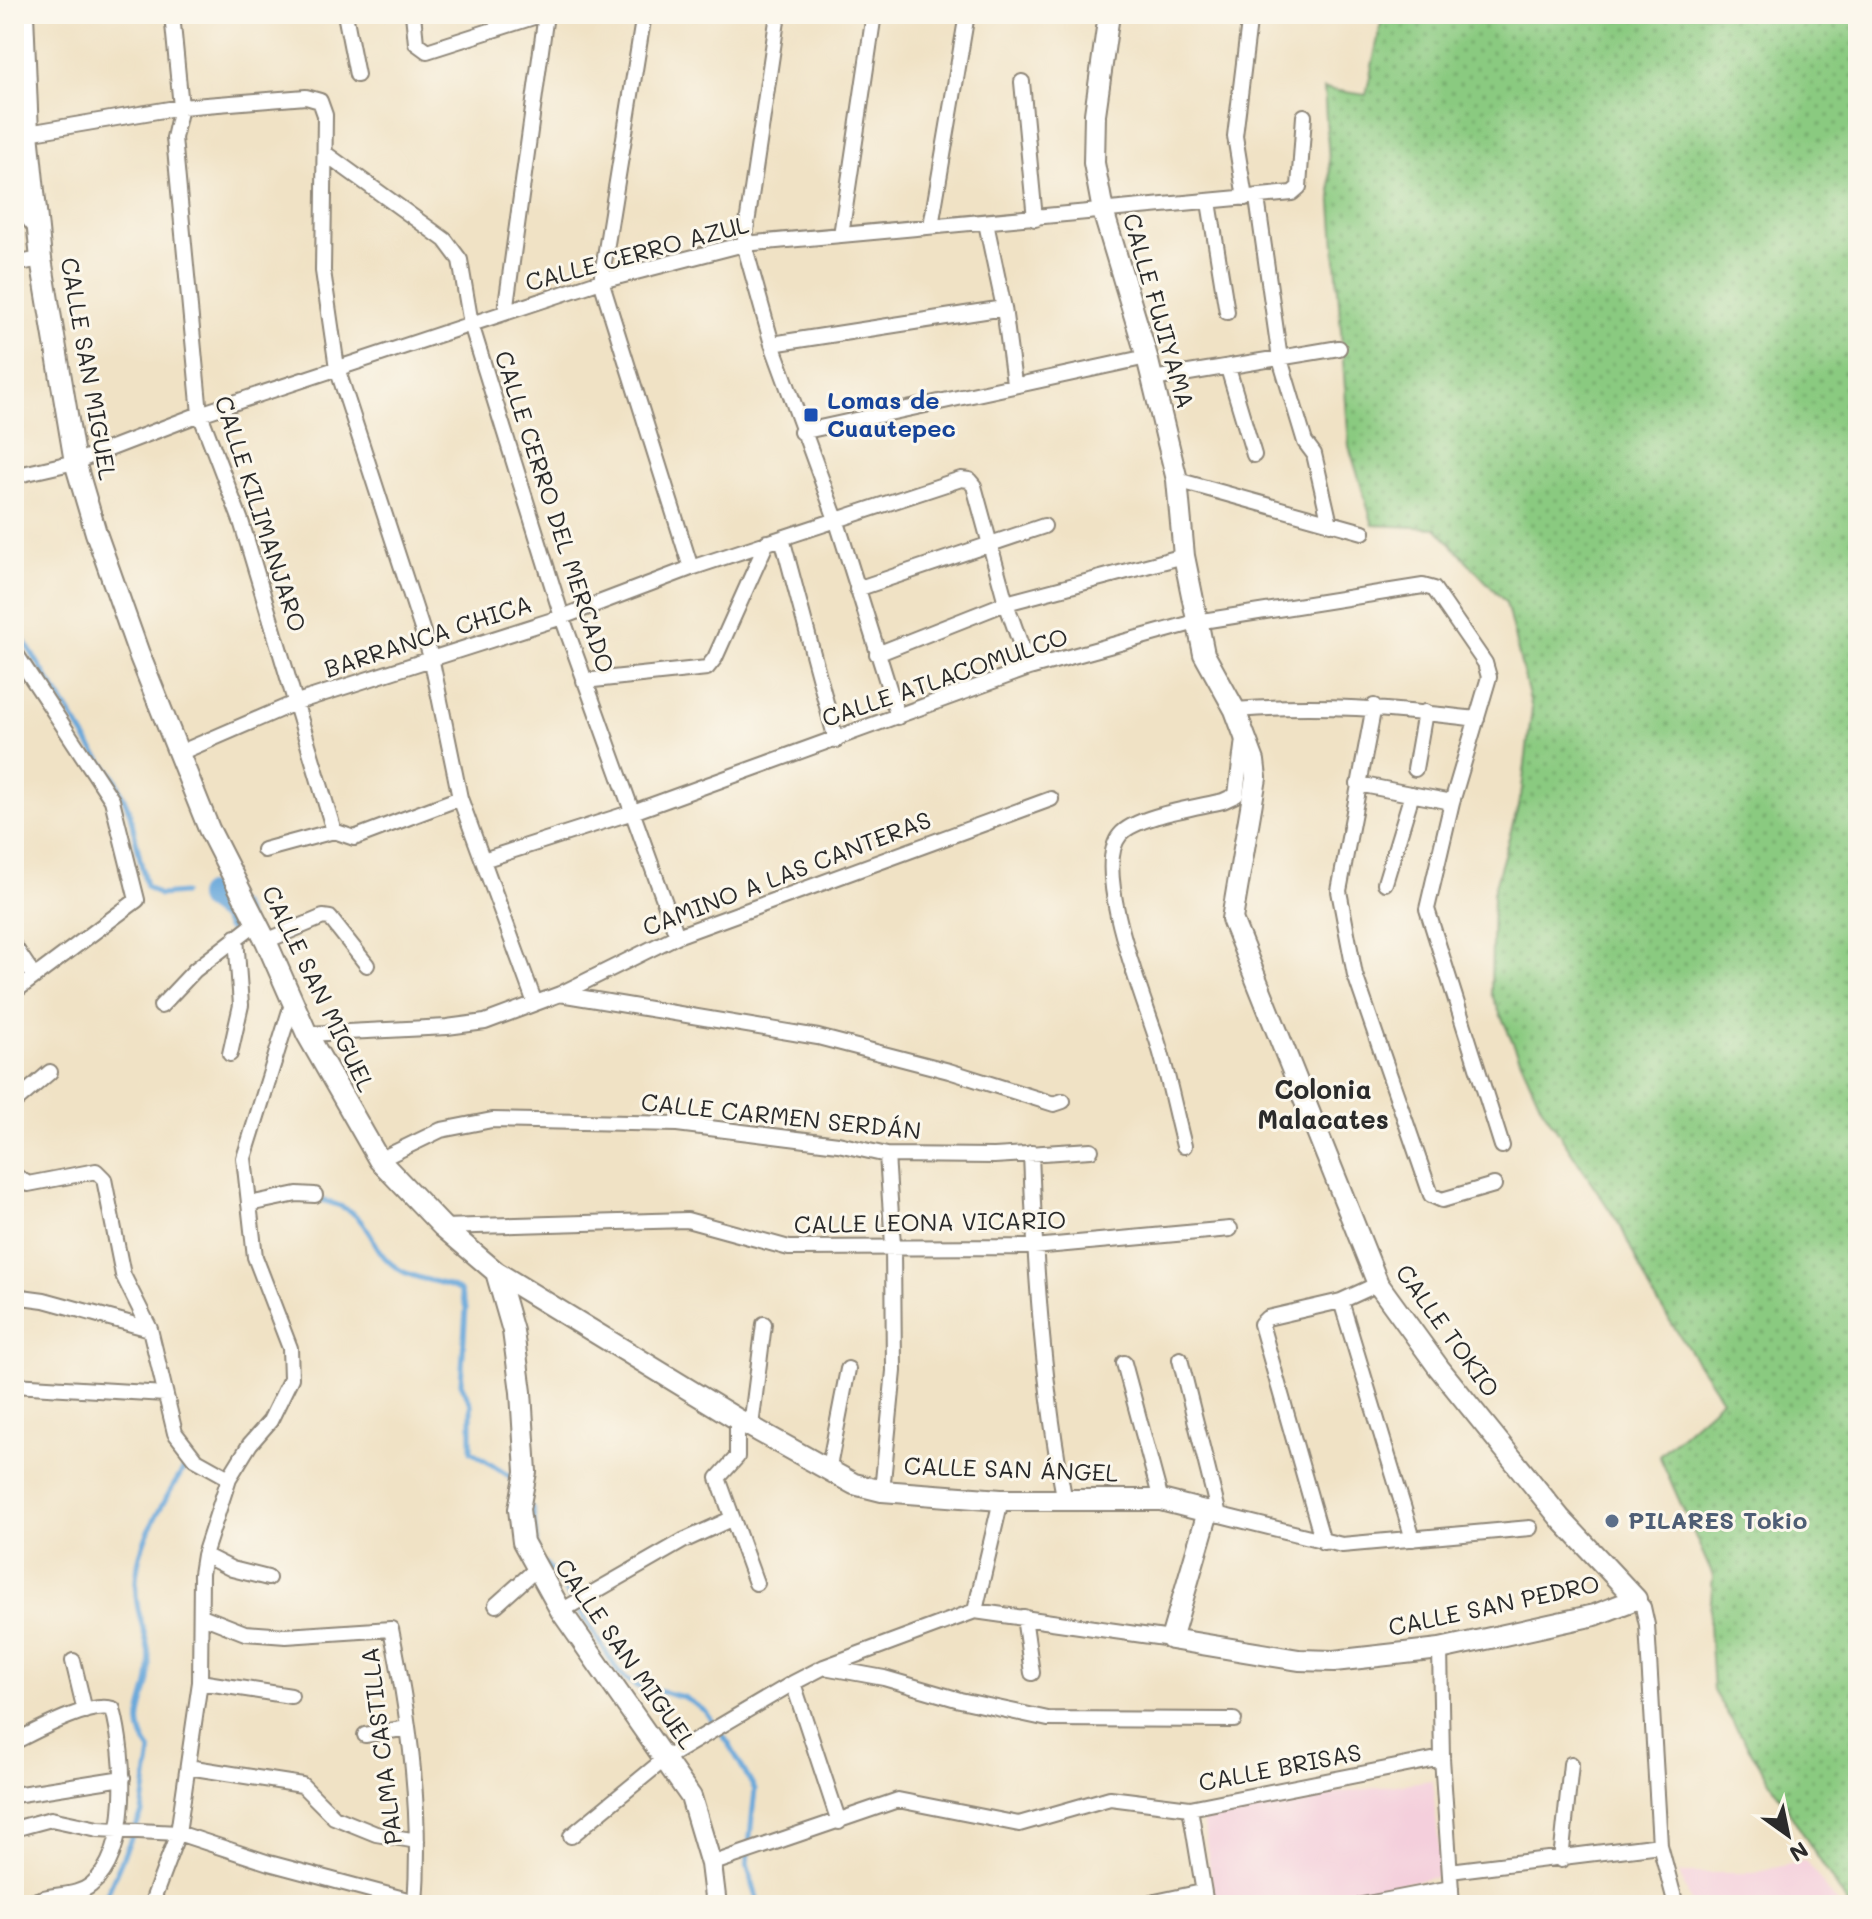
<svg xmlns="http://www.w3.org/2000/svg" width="1872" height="1919" viewBox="0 0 1872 1919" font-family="Mali,sans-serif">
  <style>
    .built { fill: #f4cfdc }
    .grass { fill: url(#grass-dots); stroke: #5a7a56; stroke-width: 2 }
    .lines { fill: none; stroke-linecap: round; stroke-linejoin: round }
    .stream { stroke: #67a7da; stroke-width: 5 }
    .river { stroke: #67a7da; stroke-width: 28 }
    .street-casing { stroke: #8e8678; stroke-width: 18 }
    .secondary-casing { stroke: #8e8678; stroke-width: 24 }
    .street { stroke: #fff; stroke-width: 14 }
    .secondary { stroke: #fff; stroke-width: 20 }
    .transit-dot { fill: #1a4fb4; stroke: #fbf7ec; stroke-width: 3 }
    .service-dot { fill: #5c6f8a; stroke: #fbf7ec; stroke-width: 3 }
    .labels { text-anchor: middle; stroke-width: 6; stroke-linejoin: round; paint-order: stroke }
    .street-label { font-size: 24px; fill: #2b2b2b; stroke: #fbf7ec }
    .transit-label { font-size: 24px; font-weight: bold; fill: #164399; stroke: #fbf7ec; text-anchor: start }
    .service-label { font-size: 24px; font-weight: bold; fill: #4e5e75; stroke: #fbf7ec; text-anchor: start }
    .neighbourhood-label { font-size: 26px; font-weight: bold; fill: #2b2b2b; stroke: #fbf7ec }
  </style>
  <defs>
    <pattern id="grass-dots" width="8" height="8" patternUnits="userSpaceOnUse" patternTransform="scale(2)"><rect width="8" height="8" fill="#8aca80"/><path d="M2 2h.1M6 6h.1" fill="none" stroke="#71a469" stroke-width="1.8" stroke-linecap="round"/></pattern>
  </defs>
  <rect width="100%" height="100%" fill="#fbf7ec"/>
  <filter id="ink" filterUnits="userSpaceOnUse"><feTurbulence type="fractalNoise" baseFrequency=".0125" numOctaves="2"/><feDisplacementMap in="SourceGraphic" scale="16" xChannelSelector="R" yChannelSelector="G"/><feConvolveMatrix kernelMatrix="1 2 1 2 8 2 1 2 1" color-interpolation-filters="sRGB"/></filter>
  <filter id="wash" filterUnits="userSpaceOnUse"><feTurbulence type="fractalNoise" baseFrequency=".006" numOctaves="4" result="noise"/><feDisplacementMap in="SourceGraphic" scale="32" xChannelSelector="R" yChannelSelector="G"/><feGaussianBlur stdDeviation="1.8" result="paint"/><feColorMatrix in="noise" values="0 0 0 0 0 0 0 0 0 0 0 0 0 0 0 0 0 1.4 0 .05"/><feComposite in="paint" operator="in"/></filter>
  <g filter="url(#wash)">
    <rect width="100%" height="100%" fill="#f0e2c5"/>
    <path class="built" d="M1432,1780L1442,1876L1288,1905H1215L1202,1812Z
      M1806,1860L1838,1905H1692L1679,1873H1754Z"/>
    <path class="grass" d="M1383,14H1858V1905H1848L1713,1691L1709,1625L1713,1576L1659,1455L1722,1399L1652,1294L1621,1227L1541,1106L1491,993L1493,893L1521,796L1532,709L1506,603L1436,528L1373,525L1349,446L1324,89L1366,95Z"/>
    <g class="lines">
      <path class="stream" d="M14,625L93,750L115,777L130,813L146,886L159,895L183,893
        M315,1199C381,1210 362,1250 402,1271C419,1281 442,1280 460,1291L466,1308L461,1383L471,1404V1451L509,1476L516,1486
        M526,1501L533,1510L537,1548
        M546,1564L586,1620L619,1673L636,1686L684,1697L705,1711L729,1744L755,1790L747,1864L759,1905
        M102,1905L142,1813L151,1751C125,1717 152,1699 150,1663C149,1643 140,1623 137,1603C129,1552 160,1508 185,1467"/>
      <path class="river" d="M211,897L232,912L237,922"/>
    </g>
  </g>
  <g filter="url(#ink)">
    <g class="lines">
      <defs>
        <path id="street" d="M172,14L181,107L174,138L200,414L241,521L334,831
          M345,14L357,75
          M413,14L416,43L427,51L543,14
          M644,14L601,281L691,568
          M778,14L744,244L772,344L837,522L898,717
          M1022,82L1035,219
          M28,133L181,107L306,97L320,101L325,115L323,271L337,368L431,657L460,798L535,1003
          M326,154L445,240L460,260L471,324L562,617L677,936
          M1245,198L1235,136L1250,14
          M1257,198L1280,359L1305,442L1314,454L1330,524
          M1209,202L1227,312
          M986,223L1004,308L1014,383
          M931,226L967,14
          M841,235L874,14
          M14,264L41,259
          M505,313L546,14
          M772,344L1004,308
          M1228,368L1254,455
          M1153,379L1339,348
          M801,432L1147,357
          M14,476L75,462L200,414L601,281L744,244L1292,193L1299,187L1304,116
          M1177,480L1363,532
          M782,538L836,740
          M857,589L1044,526
          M14,651L112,800L137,900L14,992
          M877,654L1006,603L1184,556
          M584,681L707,668L715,658L767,542
          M1374,706L1339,891L1355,975L1431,1195L1442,1200L1494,1185
          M1235,710C1318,703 1395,709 1477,719
          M177,754L297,702L562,617L691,568L961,479L969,480L974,486L1006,603L1029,668
          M1415,769L1425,712
          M1358,784L1452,802
          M264,850L334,831L354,838L460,798
          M483,860L633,812L1029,668L1196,622L1423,586L1434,589L1485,663L1489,677L1452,802L1427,909L1502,1146
          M1385,883L1412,794
          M266,941L323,917L330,918L367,965
          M14,946L34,976
          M560,994L818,1037L949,1071L1054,1104L1063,1101
          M161,1006L195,970L256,923
          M307,1034L447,1027L485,1022L560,994L677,936L1051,799
          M230,1054L241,1005L236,937
          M14,1103L50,1072
          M1184,1146C1175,1111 1168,1074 1157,1040C1144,999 1091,869 1120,835C1135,816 1199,807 1223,801L1236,795L1243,739
          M1031,1153C1035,1270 1043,1386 1065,1502
          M379,1160L441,1130L492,1120L677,1124L838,1144L887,1155L994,1156L1091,1150
          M14,1175L28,1184L96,1171L104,1179L123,1275L150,1329L175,1433L195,1459L229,1478
          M249,1204L297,1194L315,1195
          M443,1227L687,1220L789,1248L1034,1247L1230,1229
          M14,1296L44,1300L150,1329
          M1341,1301L1413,1539
          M1180,1359L1219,1515
          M1124,1363L1161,1500
          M14,1385L165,1394
          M737,1419V1457L718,1478L756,1583
          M751,1426L764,1324
          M828,1472L848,1369
          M882,1491L894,1371L893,1245L887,1155
          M1208,1512L1342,1545L1530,1528
          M1323,1542L1261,1324L1267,1318L1341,1301L1378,1284
          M204,1555L232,1569L268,1578
          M1636,1599L1643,1607L1647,1625L1660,1845L1676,1905
          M496,1605L535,1570
          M561,1611L683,1541L731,1519
          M975,1611L1001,1500
          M202,1616L245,1633L286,1636L391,1629C410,1719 422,1813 415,1905
          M1024,1617L1032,1673
          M1440,1649L1442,1758L1452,1905
          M73,1661L85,1711
          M824,1667L884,1678L960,1700L1048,1719L1234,1720
          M200,1682L291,1696
          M793,1683L839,1822
          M365,1735L408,1728
          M14,1742C36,1731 90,1701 113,1709C125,1754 132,1852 91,1885C74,1899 46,1892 27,1905
          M188,1767L302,1785L334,1817L376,1834L417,1841
          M14,1795L123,1778
          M1190,1808L1206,1905
          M14,1829L51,1819L98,1829L178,1833L269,1863L415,1902
          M571,1836L666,1758L793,1683L824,1667L975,1611L1171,1639
          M1561,1860L1571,1764
          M711,1864L898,1800L1019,1824L1110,1798L1190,1808L1442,1758
          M1450,1871L1660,1845
          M151,1905L178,1833L200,1682L201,1574L204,1555L229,1478L250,1444L270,1421L291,1378L290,1348L255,1257L244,1158L292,1004
          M1141,1905L1202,1892
          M1362,1905L1451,1888"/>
        <path id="secondary" d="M23,14L28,133L41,259L75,462L96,533L139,654L209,829L266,941L307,1034L379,1160L443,1227L496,1272L737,1419L854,1484L882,1491L1001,1500H1161L1208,1512L1171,1639L1299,1660L1334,1661L1440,1649L1595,1615L1636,1599L1560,1518L1439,1368L1378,1284L1232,919L1256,778L1254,761L1235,710L1204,654L1184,556L1177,480L1147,357L1103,211L1094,163L1095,114L1109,14
          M14,197L37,225
          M496,1272L513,1331L521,1392L526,1472L519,1509L523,1542L561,1611L691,1797L711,1864L716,1905"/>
      </defs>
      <use href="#street" class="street-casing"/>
      <use href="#secondary" class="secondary-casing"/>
      <use href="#street" class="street"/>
      <use href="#secondary" class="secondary"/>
    </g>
  </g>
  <rect class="transit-dot" x="803" y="407" width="16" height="16" rx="4"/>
  <circle class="service-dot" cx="1612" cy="1521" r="8"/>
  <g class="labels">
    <g class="street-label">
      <text transform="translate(637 254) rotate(-15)" y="8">CALLE CERRO AZUL</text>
      <text transform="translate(1158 311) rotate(74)" y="8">CALLE FUJIYAMA</text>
      <text transform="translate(88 369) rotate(80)" y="8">CALLE SAN MIGUEL</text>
      <text transform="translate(554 512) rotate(72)" y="8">CALLE CERRO DEL MERCADO</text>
      <text transform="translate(260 514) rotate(72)" y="8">CALLE KILIMANJARO</text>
      <text transform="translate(428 637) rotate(-18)" y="8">BARRANCA CHICA</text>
      <text transform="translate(945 678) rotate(-19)" y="8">CALLE ATLACOMULCO</text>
      <text transform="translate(787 874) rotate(-21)" y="8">CAMINO A LAS CANTERAS</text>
      <text transform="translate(318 989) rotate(64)" y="8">CALLE SAN MIGUEL</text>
      <text transform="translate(781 1117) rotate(6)" y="8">CALLE CARMEN SERDÁN</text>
      <text transform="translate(930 1223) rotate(-1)" y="8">CALLE LEONA VICARIO</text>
      <text transform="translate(1447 1331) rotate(54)" y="8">CALLE TOKIO</text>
      <text transform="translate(1011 1470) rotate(2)" y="8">CALLE SAN ÁNGEL</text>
      <text transform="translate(1494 1606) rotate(-12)" y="8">CALLE SAN PEDRO</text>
      <text transform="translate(625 1654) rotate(55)" y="8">CALLE SAN MIGUEL</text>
      <text transform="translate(382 1746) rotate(-97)" y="8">PALMA CASTILLA</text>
      <text transform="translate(1280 1768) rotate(-11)" y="8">CALLE BRISAS</text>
    </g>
    <g class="transit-label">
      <text x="827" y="409">Lomas de<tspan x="827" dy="28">Cuautepec</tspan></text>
    </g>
    <g class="service-label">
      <text x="1628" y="1529">PILARES Tokio</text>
    </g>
    <g class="neighbourhood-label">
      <text x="1323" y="1099">Colonia<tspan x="1323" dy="30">Malacates</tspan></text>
    </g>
  </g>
  <rect width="1872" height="1919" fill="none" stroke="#fbf7ec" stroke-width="48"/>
  <g transform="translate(1788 1835) rotate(147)" stroke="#fbf7ec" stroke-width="6" paint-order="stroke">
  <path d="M0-6L14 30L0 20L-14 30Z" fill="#2b2b2b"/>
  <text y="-12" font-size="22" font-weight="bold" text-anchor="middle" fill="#2b2b2b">N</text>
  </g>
</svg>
